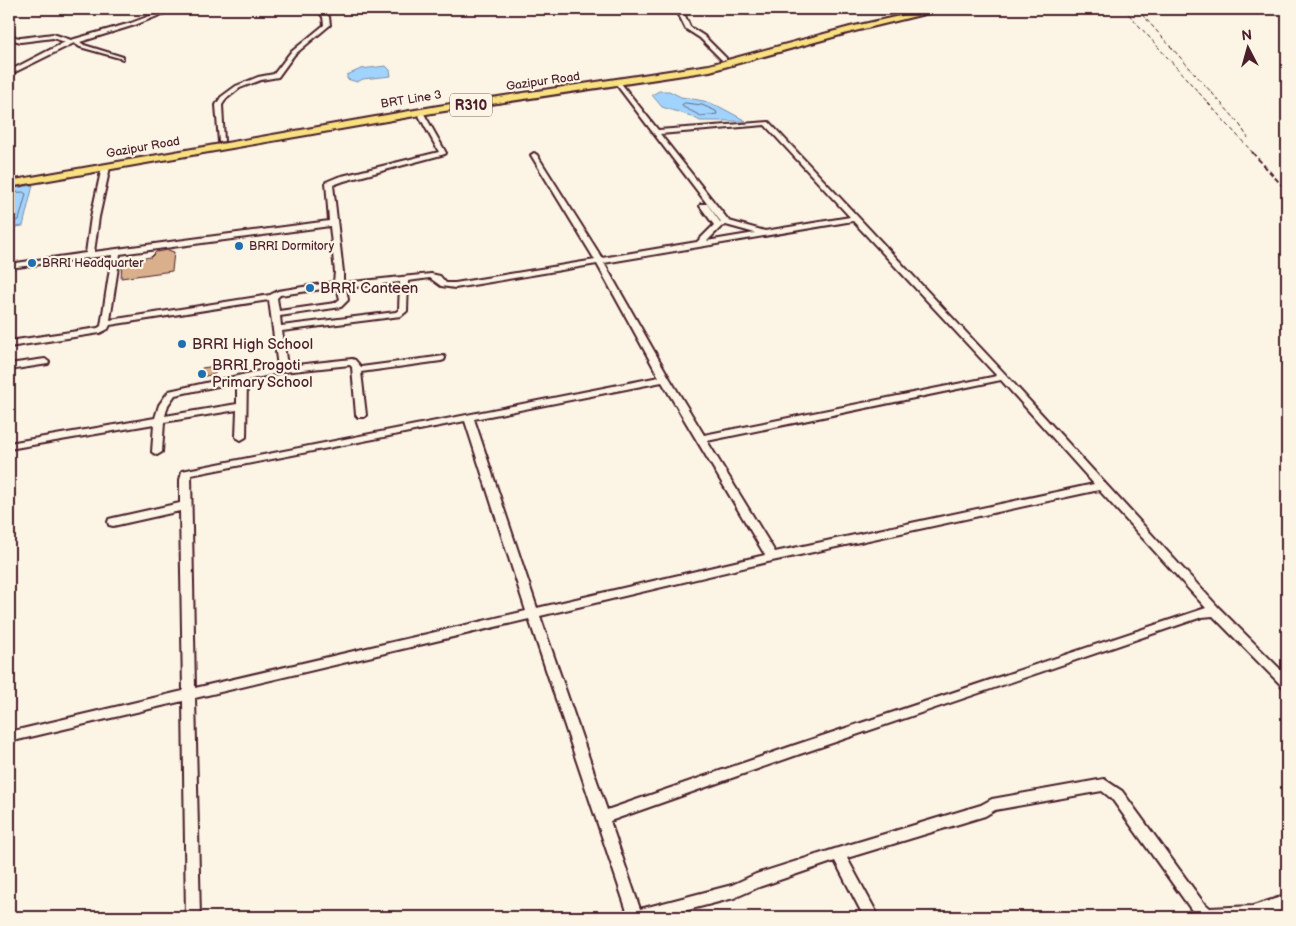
<svg xmlns="http://www.w3.org/2000/svg" width="1296" height="926" viewBox="0 0 1296 926" font-family="'Balsamiq Sans',sans-serif">
  <style>
    .water { fill: #a0d4fe; stroke: #7e8caa }
    .lines { fill: none; stroke-linecap: round; stroke-linejoin: round }
    .shore { stroke: #6c677f; stroke-width: 1 }
    .building { fill: #daaf8b; stroke: #4a1f2b }
    .street-casing { stroke: #4a1f2b; stroke-width: 4 }
    .primary-casing { stroke: #4a1f2b; stroke-width: 4 }
    .street { fill: #fcf5e5; fill-rule: evenodd }
    .primary { fill: #f8e181; fill-rule: evenodd }
    .rail-far1 { stroke: #4a1f2b; stroke-width: 1; stroke-dasharray: 4.5 2.5; stroke-linecap: butt }
    .rail { stroke: #4a1f2b; stroke-width: 2; stroke-dasharray: 5.5 3; stroke-linecap: butt }
    .poi-dot { fill: #1f6fb2; stroke: #fcf5e5; stroke-width: 2 }
    .labels { text-anchor: middle; stroke-width: 4.5; stroke-linejoin: round; paint-order: stroke }
    .far-street-label { font-size: 12px; fill: #4a1f2b; stroke: #fcf5e5 }
    .far-poi-label { font-size: 12px; fill: #4a1f2b; stroke: #fcf5e5; text-anchor: start }
    .shield { fill: #fcf5e5; stroke: #7f5f63; stroke-width: 1 }
    .shield-label { font-size: 14px; font-weight: bold; fill: #4a1f2b }
    .poi-label { font-size: 15px; fill: #4a1f2b; stroke: #fcf5e5; text-anchor: start }
  </style>
  <rect width="100%" height="100%" fill="#fcf5e5"/>
  <filter id="ink" filterUnits="userSpaceOnUse"><feTurbulence type="fractalNoise" baseFrequency=".02" numOctaves="2"/><feDisplacementMap in="SourceGraphic" scale="10" xChannelSelector="R" yChannelSelector="G"/><feConvolveMatrix kernelMatrix="1 2 1 2 8 2 1 2 1" color-interpolation-filters="sRGB"/></filter>
  <g filter="url(#ink)">
    <path class="water" d="M386,66L390,70L391,76L363,79L357,82L347,79V75L361,69Z
      M659,91H669L681,97L704,101L720,107L746,121H700L691,116L662,107L652,95Z
      M33,185L23,226L9,228V189Z"/>
    <g class="lines">
      <path class="shore" d="M685,103L702,105L716,111L717,114L701,116L683,107L682,105Z
        M9,193L23,192L26,194L19,220L9,223"/>
    </g>
    <path class="building" d="M168,250L174,252L172,271L121,278L122,261L151,257L156,252Z
      M216,366L215,374L201,377L202,368Z"/>
    <g class="lines">
      <defs>
        <path id="street" d="M168,9H175L135,25L80,42L84,45L123,57V59L80,47L74,43L9,75V71L65,42L53,38L21,42L9,39V27L12,29L14,37L21,38L53,34L71,40L131,23Z
          M317,9H323L329,17L330,25L294,55L278,77L261,80L240,88L226,99L222,105L224,141L219,142L216,105L221,97L236,86L258,77L274,74L290,53L324,25L323,17Z
          M676,9H682L690,27L704,36L726,58V60H722L700,38L686,29Z
          M616,82H620L658,130L769,122L1006,375L1219,608L1287,676V689L1283,687L1213,616L1202,617L797,755L610,821L640,909L732,885L756,874L838,848L981,805L992,799L1104,779L1122,791L1203,902L1210,908L1253,906L1287,895V909L1261,917H1199L1193,912L1112,799L1102,791L995,810L985,816L847,858L879,917H864L835,861L759,887L734,898L661,917H621L623,912L627,911L529,619L195,698L200,917H186L183,701L9,742V732L183,691L180,511L113,526L109,525L108,522L109,519L113,518L180,503V480L182,471L659,377L597,264L455,288L441,286L430,278L408,281L407,311L401,316L282,331L287,366L352,359L355,360L361,367L444,356L445,358L444,360L441,361L361,372L366,415L364,417H358L356,415L352,367L350,365L283,372L247,380L246,437L241,440L236,437L237,410L164,422L162,452L157,455L152,452L154,424L9,449V443L155,418L159,405L169,391L278,367L269,300L110,325L108,329L100,333L9,347V341L98,328L101,326L112,255L9,268V264L86,253L91,217L102,167L106,165L110,167L99,217L94,252L329,221L326,182L338,177L439,152L417,112L420,110L423,112L446,153L445,154L344,181L333,185L343,272V283L431,274L440,276L446,283H455L595,260L531,155L534,153L537,155L602,258L697,242L714,225L700,206L701,204H707L720,222H721L616,84ZM765,125L850,217L765,231L729,221L660,134ZM853,221L997,376L704,435L670,379L604,263ZM726,225L755,233L707,241L721,227ZM330,226L335,272L334,282L278,291L270,295L110,320L120,254ZM400,282L399,310L396,312L281,326L280,316L341,307L348,300L346,288ZM337,287L340,299L335,303L279,311L277,298L280,295ZM1001,380L1094,484L775,552L707,441ZM237,382V404L165,416L168,405L175,395ZM662,382L765,555L537,608L474,419ZM465,421L526,611L195,688L191,475ZM1099,490L1206,608L795,745L607,810L540,616L772,561Z
          M45,359L49,362L48,364L9,370V364Z"/>
        <path id="primary" d="M931,9H945L855,31L710,71L438,112L9,187V181L438,106L709,65L850,27Z"/>
      </defs>
      <use href="#street" class="street-casing"/>
      <use href="#primary" class="primary-casing"/>
      <use href="#street" class="street"/>
      <use href="#primary" class="primary"/>
      <path class="rail-far1" d="M1124,9L1253,153
        M1137,9L1238,122L1248,138"/>
      <path class="rail" d="M1252,152L1287,191"/>
    </g>
  </g>
  <g class="poi-dot">
    <circle cx="239" cy="246" r="5"/>
    <circle cx="32" cy="263" r="5"/>
    <circle cx="310" cy="288" r="5"/>
    <circle cx="182" cy="344" r="5"/>
    <circle cx="202" cy="374" r="5"/>
  </g>
  <g class="labels">
    <g class="far-street-label">
      <text transform="translate(543 81) rotate(-8)" y="4">Gazipur Road</text>
      <text transform="translate(411 99) rotate(-9)" y="4">BRT Line 3</text>
      <text transform="translate(143 147) rotate(-10)" y="4">Gazipur Road</text>
    </g>
    <g class="far-poi-label">
      <text x="249" y="250">BRRI Dormitory</text>
      <text x="42" y="267">BRRI Headquarter</text>
    </g>
    <rect class="shield" x="450" y="93.5" width="42" height="23" rx="4"/>
    <g class="shield-label">
      <text x="471" y="110">R310</text>
    </g>
    <g class="poi-label">
      <text x="320" y="293">BRRI Canteen</text>
      <text x="192" y="349">BRRI High School</text>
      <text x="212" y="370">BRRI Progoti<tspan x="212" dy="17">Primary School</tspan></text>
    </g>
  </g>
  <rect width="1296" height="926" fill="none" stroke="#fcf5e5" stroke-width="30"/>
  <rect x="15" y="15" width="1266" height="896" fill="none" stroke="#4a1f2b" stroke-width="2" filter="url(#ink)"/>
  <g transform="translate(1248 48) rotate(354)" stroke="#fcf5e5" stroke-width="4" paint-order="stroke">
  <path d="M0-4L9 19L0 12L-9 19Z" fill="#4a1f2b"/>
  <text y="-8" font-size="14" font-weight="bold" text-anchor="middle" fill="#4a1f2b">N</text>
  </g>
</svg>
